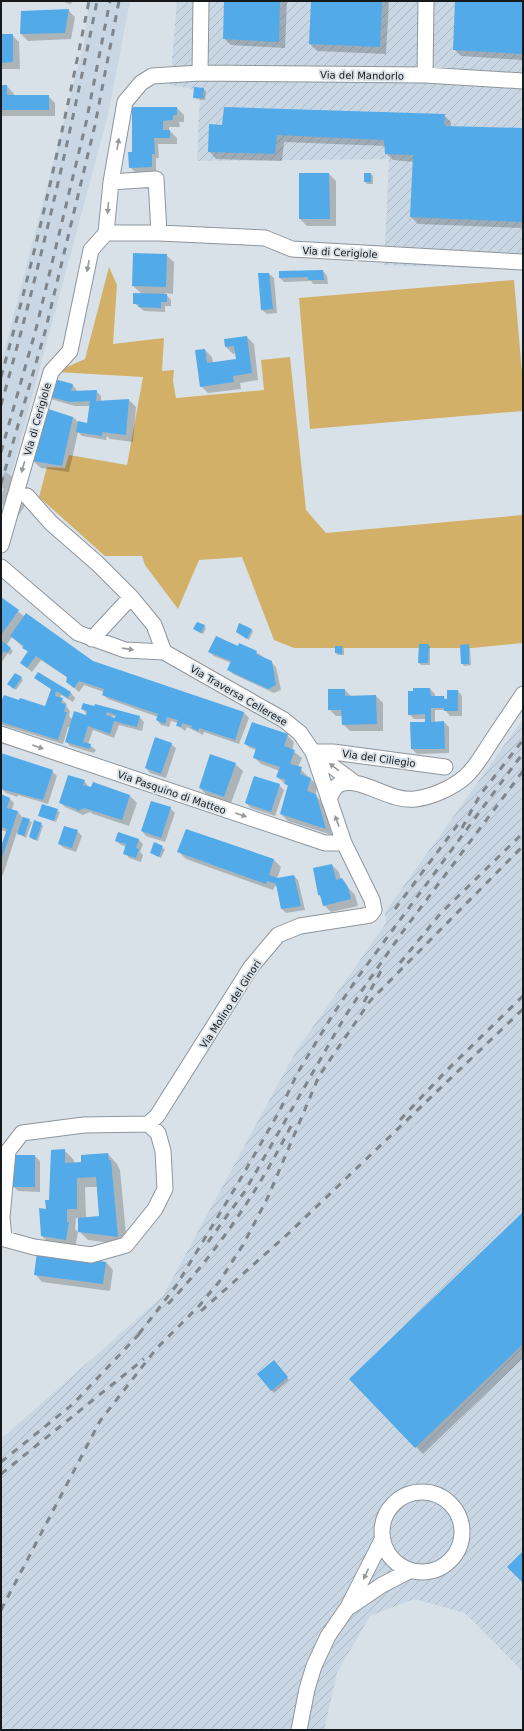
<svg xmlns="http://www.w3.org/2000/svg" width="524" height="1731" viewBox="0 0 524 1731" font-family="'DejaVu Sans',sans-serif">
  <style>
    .built { fill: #c8d7e3 }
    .industrial { fill: url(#industrial-furrows) }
    .green { fill: #d3b068 }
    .shadow { fill: #0003; fill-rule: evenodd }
    .building { fill: #53aae9; fill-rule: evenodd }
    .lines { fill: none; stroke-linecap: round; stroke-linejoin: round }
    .minor-tunnel { stroke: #b1b9be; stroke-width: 15; stroke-dasharray: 15 8; stroke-linecap: butt }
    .minor-casing { stroke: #8e959c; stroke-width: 17 }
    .minor { stroke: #fff; stroke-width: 15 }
    .rail { stroke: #7f858a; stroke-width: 3; stroke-dasharray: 7 7; stroke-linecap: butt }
    .oneway { fill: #969899 }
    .labels { text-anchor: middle; stroke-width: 4; stroke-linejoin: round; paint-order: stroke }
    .street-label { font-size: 10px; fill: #16191c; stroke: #d8e1e7 }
  </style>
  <defs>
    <pattern id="industrial-furrows" width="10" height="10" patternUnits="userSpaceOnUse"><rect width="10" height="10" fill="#c8d7e3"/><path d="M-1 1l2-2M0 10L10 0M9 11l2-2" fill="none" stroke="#abb8c2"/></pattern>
  </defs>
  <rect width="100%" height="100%" fill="#d8e1e7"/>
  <path class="built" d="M89,1H130L108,115L1,512V364L84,44Z"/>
  <path class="industrial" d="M177,1H523V270L384,265L389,159L197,161L200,90L170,85Z
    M523,719V1672L465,1613L414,1599L370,1616L337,1673L324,1730H1V1439L163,1296L296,1051L386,923L385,912Z"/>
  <path class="green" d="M109,267L117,285L113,344L164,338L162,371L174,370L173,381L176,398L264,390L261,360L290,357L306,510L326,533L523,515L522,643L472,648H294L274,640L242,557L199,560L178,609L145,565L142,556H105L39,497L47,467L65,468L69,455L127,465L143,377L56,372L85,359Z
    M514,280L523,384V411L310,429L299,298Z"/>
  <path class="shadow" d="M64,1H72L71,4L66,3Z
    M225,1H287L285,48L231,45L224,38Z
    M312,1H389L386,54L317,51L310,44Z
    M456,1H523V60L461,56L454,49Z
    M68,10L75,17L71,39L28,41L21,34L22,12Z
    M1,35H12L19,42L20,69H1Z
    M1,86H7L14,94V96H48L55,103V116H1Z
    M203,89L206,91L205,100L196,99L194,97Z
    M177,108L184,115V122H179L180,127H169V130L177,138V144H158L159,158H156V171L135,172L130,167L133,153L134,138Z
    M444,115L451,122V127L523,129V228L418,224L411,217L414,162L393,160L386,153V146L284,142L282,161L216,159L209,151L223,126Z
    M329,174L336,181V226H307L300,219Z
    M371,174L373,176V184H367L365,181Z
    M166,255L174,262L173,294L165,293L171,300V306H165V312L144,311L134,303L142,294L133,286Z
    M323,271L327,276L328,284H313L311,281L284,282L280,278Z
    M269,274L274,278L277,313L267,314L262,310Z
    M247,337L254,344L258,380L240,383L241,389L208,393L201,386L205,350L212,357L213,363L237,360L236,353L233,354L226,347Z
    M73,385L77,391H96L101,396V402L129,400L136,407L133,442L110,439L107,436L106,440L82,436L78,432L69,472L41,468L33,461L73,417L78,422L88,424L90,406H75L51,399L47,394Z
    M1,598L25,617L93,662L244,713L249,718L239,744L204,732L203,735L187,727L185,731L177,725L178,723L171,721L169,727L161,725L157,720L158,717L108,699L103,695L104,692L84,685L79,692L72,686L68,678L41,660L32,672L26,667L28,652L12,637L6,646L13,651L10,655L8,653L1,663Z
    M204,626L206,628L203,634L197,631Z
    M251,629L253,631L249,640L237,632Z
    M428,645L430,647V665H421L419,663Z
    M468,645L470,648L471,665L464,666L462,663Z
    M238,647L256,652L271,662L276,667L281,690L274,693L233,674L228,669L231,663L214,656L209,652Z
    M342,647L344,649V655H338L336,653Z
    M38,674L71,693L75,698L73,702L61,695L60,698L67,704L66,706L70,711L69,716L72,719L86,716L87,714L82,709L83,704L139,717L144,722L142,731L119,725L114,738L93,730L88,744L96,750L94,753L70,746L66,741L70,727H68L63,744L2,725L1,702L46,708L52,690L35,678ZM112,716L116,717V720L111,718Z
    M21,678L23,680L16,690L10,686Z
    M430,689L435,694V697H444L446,700L458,691L462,696V716H450L445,710H435V722H444L449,727V753L417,754L412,749L411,723H426V719H414L409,714Z
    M345,690L351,696H376L383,703V731H350L343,724V716H336L329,709Z
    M287,735L294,742L292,750L302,758L298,767L318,786L315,795L323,803L332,835L288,821L281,814L289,787L277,777L280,771L261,764L254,757L256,750L250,748L245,744Z
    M171,744L176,748L166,778L150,773L146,768Z
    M1,754L52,771L57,776L48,804L18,795V797L6,793L2,789Z
    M235,764L243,771L231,803L207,795L200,788Z
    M84,781L90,788L93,784L130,796L137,803L129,826L93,814L90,812L83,815L65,807L60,802Z
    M279,785L284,790L275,816L251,808L246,803Z
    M1,795L10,799L14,803L12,810L18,812L22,817L32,822L26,838L17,832L3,875L1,874V849L7,832L1,830Z
    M42,805L60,812L56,822L39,815Z
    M170,808L175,813L165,842L146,836L142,831Z
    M41,824L43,826L38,841L32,839L30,837Z
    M186,830L274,860L281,867L277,879L294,876L298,880L305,910L286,913L282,909L277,887L275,886L273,890L186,859L179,852Z
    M77,831L82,836L76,852L64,848L59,844Z
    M138,839L143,844L140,852L143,855L141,862L129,858L125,853L127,847L121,845L116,841Z
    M154,844L165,849L161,858L151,853Z
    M332,865L339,872L341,880L355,895L358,906L331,912L324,905L322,898L319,895Z
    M64,1150L74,1160V1163H82L108,1154L117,1164L120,1170L127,1245L88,1240L79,1231V1218H76L75,1229L78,1232L75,1248L51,1245L42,1236L47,1210ZM85,1187H97L100,1217L86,1218Z
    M14,1156H35L40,1161V1192L18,1191L14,1187Z
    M523,1213V1358L423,1454L350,1379Z
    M106,1262L113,1270L110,1291L42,1282L35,1274Z
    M276,1364L289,1380L274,1393L258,1374Z"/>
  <path class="building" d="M224,1H280L279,42L223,39Z
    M311,1H382L380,47L309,44Z
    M455,1H523V54L453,50Z
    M69,9L65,33L20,34L21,11Z
    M1,34H13V62L1,63Z
    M1,85H7V95H49V110H1Z
    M194,87L204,88L203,98H193Z
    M132,107H177V115H173V120L163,121V130H170V138H154L155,154H152V167L129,168L128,152H132Z
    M224,107L445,114L444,126L523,128V222L410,217L413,155L385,154L384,140L277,135L275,154L208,152L209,124L222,125Z
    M299,173H329L330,219H299Z
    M364,173H371V182H364Z
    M133,253L167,254L166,287L132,286Z
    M323,270L324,280H308V277L279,278V271Z
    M258,273H269L273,309L261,310Z
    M133,293L167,294V302H161V308L138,307L139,304H133Z
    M247,336L252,373L233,376L234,382L200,387L195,350L205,349L207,363L236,359L234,346L225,347L224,339Z
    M51,378L73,384L71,391L97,390L96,401L129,399L126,435L102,432V436L76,432L78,421L87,423L90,401L69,402L45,395Z
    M42,407L73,417L62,466L33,461Z
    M1,597L19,610L1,635Z
    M26,613L93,661L244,712L235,740L199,728L198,731L191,728L192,726L182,723L181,727L176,726L178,720L167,717L165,724L156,720L158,714L102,695L104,689L79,681L74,688L66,682L67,677L36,656L27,668L20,663L28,651L22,648L24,646L10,636Z
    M197,622L205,625L201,633L193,629Z
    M239,623L252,629L247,639L236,632Z
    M216,636L238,646L239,643L257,651L256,654L272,661L276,685L268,689L227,670L231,661L208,652Z
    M1,640L11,648L7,653L4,651L1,656Z
    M419,644H429L428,663H418Z
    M469,644V664H461L460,645Z
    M335,646H342V654L335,653Z
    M38,672L71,692L68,698L56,691L55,696L63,698L61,703L66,705L64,712H67L58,740L1,722V701L4,695L19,700L20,698L45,706L51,689L34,678Z
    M15,673L22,677L14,689L7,684Z
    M413,688H430L431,696H444V699H447V690H458V711H444V708H431V722L444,721L445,749H411L410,722H425V714L408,715V691H413Z
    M328,689H345V696L376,695L377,724L342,725L341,710H328Z
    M83,703L94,706L95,704L140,716L137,727L114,721L110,734L88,726L83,742L91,744L90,749L65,742L74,711L86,715L87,711L81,709ZM107,712L116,715L115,718L106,715Z
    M252,722L288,734L284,746L295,750L290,764L302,767L300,774L311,778L307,791L316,794L326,829L280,814L288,785L284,784L286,780L276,777L280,767L253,758L256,748L244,744Z
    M155,737L172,743L161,774L145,768Z
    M1,753L53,770L43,800L1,789Z
    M210,754L236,763L224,797L199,788Z
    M68,775L85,780L83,785L91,787L93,782L130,795L122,820L84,808L78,811L76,809L59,803Z
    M254,776L280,784L271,812L245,803Z
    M1,794L10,798L7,808L18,811L1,861V846L7,829L1,827Z
    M151,801L171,807L161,838L141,831Z
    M42,804L58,809L54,821L38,816Z
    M23,817L30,819L24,836L17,834Z
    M34,820L42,823L36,840L29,837Z
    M64,826L78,830L72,848L58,844Z
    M186,829L274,859L269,875L277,878L294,875L301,906L281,909L276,884L267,881L266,884L177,852Z
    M118,832L139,839L136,848L139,849L136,858L123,854L126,844L115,841Z
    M154,842L163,846L159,857L150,853Z
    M332,864L336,880L342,878L348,887L351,899L323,906L320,895H318L313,868Z
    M65,1149V1163L81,1162V1155L108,1153L109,1160H111L118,1237L78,1232V1218L99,1216L96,1177L77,1178V1209H67V1222H69L66,1240L41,1236L39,1208L46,1209L45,1200H49L51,1150Z
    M13,1155H35V1187H12Z
    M523,1212V1344L415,1448L349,1379Z
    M37,1252L106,1262L103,1284L34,1275Z
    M274,1360L288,1377L271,1391L257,1374Z
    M523,1551V1583L507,1567Z"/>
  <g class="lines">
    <path class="minor-tunnel" d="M1,478L27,496
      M1,494L23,509"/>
    <defs>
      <path id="minor" d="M200,73L201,1
        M425,75L426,1
        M111,182L156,179L159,233
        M106,233H159L265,238L292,249L523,262
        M27,496L51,523L98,564L131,597L154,625L164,652
        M1,545L51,372L70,351L91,250L106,233L111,182L125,102L141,83L152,76L200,73L425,75L523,81
        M1,567L78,633L125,650L164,652L284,720L300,733L313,752L344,843L372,900L374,910L370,915L364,916L300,926L278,935L251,967L157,1116L148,1124L158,1133L163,1151L165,1189L155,1209L126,1245L91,1255L34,1247L1,1238
        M92,639L131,597
        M1,734L325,843H344
        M313,752H333L445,767
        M313,752L355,783
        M329,800C332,792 335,784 344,783C365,779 390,802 415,799C432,797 452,788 465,777C475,768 482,756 489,745C500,728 512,711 523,694
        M4,1239L2,1217L8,1151L22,1133L84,1125L148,1124
        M382 1532a40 40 0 1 1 80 0a40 40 0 1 1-80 0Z
        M351,1606L382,1585L409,1571
        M299,1730L307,1689L314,1666L328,1636L348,1607L382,1540"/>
    </defs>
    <use href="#minor" class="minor-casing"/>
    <use href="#minor" class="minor"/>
    <path class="rail" d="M1,377C36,253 64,127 89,1
      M1,405C39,271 70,137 97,1
      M1,452L36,329L86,123L110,1
      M1,484L45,332L95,125L119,1
      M462,828L480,795L523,740
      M395,909L462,819
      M400,963L440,914L523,833
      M364,1002L381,971
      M400,1120L446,1071L523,996
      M208,1242L245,1191L344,1018L365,986L401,934L523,771
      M168,1304C219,1250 260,1188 293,1122
      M201,1311L289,1233L523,1009
      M139,1334L176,1286L237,1185L279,1112L297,1074L332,1016L358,977L523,753
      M1,1462L73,1404L143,1330
      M1,1474L144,1359
      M1,1610L100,1421L156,1349L199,1306L219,1282L243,1245L268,1197L319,1076L370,1001L523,846"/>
  </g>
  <defs><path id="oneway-solid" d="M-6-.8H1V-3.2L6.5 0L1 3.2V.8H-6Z"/></defs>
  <g class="oneway">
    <use href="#oneway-solid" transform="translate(118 144) rotate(-80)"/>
    <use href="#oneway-solid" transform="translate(108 208) rotate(95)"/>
    <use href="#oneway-solid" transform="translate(88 266) rotate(101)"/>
    <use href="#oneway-solid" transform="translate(23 467) rotate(106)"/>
    <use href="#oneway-solid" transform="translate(128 649) rotate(8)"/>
    <use href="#oneway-solid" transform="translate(38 747) rotate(19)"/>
    <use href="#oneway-solid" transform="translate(334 767) rotate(-143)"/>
    <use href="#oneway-solid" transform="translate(241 815) rotate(19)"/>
    <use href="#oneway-solid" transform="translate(337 821) rotate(-110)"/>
    <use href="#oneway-solid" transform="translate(366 1574) rotate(115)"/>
  </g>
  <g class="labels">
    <g class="street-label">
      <text transform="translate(362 75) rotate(1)" y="4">Via del Mandorlo</text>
      <text transform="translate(340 252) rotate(3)" y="4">Via di Cerigiole</text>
      <text transform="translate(37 419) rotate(-74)" y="4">Via di Cerigiole</text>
      <text transform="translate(239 695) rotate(30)" y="4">Via Traversa Cellerese</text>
      <text transform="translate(379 758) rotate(8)" y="4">Via del Ciliegio</text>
      <text transform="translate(172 792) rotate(19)" y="4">Via Pasquino di Matteo</text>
      <text transform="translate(230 1004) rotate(-57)" y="4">Via Molino del Ginori</text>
    </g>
  </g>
  <rect width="524" height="1731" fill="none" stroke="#16191c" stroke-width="4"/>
</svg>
